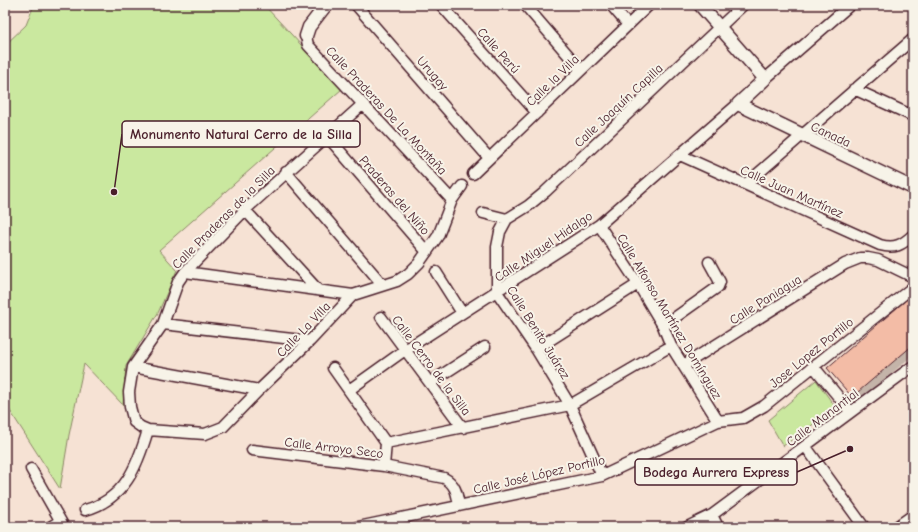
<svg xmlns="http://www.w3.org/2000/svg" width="918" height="532" viewBox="0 0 918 532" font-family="'Comic Neue',sans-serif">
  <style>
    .green { fill: #cae89f; stroke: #8a8465 }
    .shadow { fill: #0003 }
    .building { fill: #f3bca6; stroke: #4a1f2b }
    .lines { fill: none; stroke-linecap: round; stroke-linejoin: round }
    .minor-casing { stroke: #4a1f2b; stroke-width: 13 }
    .tertiary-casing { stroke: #4a1f2b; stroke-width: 15 }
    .minor { stroke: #f7f3e8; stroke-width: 10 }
    .tertiary { stroke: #f7f3e8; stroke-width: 12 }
    .labels { text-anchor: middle; stroke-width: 4; stroke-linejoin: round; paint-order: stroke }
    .street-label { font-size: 13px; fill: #4a1f2b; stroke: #f7f3e8 }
    .leader { fill: none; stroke: #4a1f2b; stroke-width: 1.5 }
    .callout-dot { fill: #4a1f2b; stroke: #f7f3e8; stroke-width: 1.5 }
    .callout { fill: #f7f3e8; stroke: #4a1f2b; stroke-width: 1.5 }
    .callout-label { font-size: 14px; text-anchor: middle; font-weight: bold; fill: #4a1f2b }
  </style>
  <rect width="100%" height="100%" fill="#f6e2d4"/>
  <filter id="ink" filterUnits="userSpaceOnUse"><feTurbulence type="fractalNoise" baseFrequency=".025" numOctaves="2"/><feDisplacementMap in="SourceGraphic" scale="8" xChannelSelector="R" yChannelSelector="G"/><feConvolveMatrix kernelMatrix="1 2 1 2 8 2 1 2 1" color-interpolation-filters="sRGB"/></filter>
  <g filter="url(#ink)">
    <path class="green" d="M34,5H101L105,8L109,5H264L342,89L159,250L177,270L158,313L126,366L123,405L84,364L69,435L60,489L5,403V45L26,25Z
      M816,380L836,408L783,446L768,420Z"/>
    <path class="shadow" d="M913,295V355L858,402L852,397Z"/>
    <path class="building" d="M913,294V345L852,397L827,368Z"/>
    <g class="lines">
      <defs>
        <path id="minor" d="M356,5L489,158
          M441,5L537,113
          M525,5L581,70
          M611,5L628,25
          M306,36L308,45L452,200
          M765,79L850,5
          M854,89L913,116
          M363,104L245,210L185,272L178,282L163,324L133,367L129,392L130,407L134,422L141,427L148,430L205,434L223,427L259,390L310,341L353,295L397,281L408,274L419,263L438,236L452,200L462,186
          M327,136L427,252
          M680,155L880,245C895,249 902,245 913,235
          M286,172L383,285
          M473,174L649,5
          M746,184L913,39
          M245,210L318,290
          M483,213L507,219L500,232L497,247V292L536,349L570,405L602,476
          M507,219L528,206L545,192L743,5
          M599,225L638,284L663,326L671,346L718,421
          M185,272L353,295
          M436,272L462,313
          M381,317L463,428
          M163,324L310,341
          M663,326L718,287L720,282L709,262
          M536,349L638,284
          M684,365L845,264L860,258H868L878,260L913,277
          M133,367L259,390
          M814,367L850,411
          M333,368L386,443L384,466
          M431,382L485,347
          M349,390L405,350L599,225L738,104
          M386,443L570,405L671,346
          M806,447L864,527
          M252,450L384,466L444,478C456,484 457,494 459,506
          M31,469L64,527
          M85,510C125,499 137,467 148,430
          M712,515L718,527
          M50,527L60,521
          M358,527L602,476L718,421L743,418L764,406L913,287
          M687,527L712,515L913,366
          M896,527L913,515"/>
        <path id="tertiary" d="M700,5L765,79L738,104L913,188
          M306,36L309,27L326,5"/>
      </defs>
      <use href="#minor" class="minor-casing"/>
      <use href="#tertiary" class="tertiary-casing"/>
      <use href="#minor" class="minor"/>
      <use href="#tertiary" class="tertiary"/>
    </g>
  </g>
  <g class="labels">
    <g class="street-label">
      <text transform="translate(499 50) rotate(48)" y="5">Calle Perú</text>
      <text transform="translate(433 73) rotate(49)" y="5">Urugay</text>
      <text transform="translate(552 80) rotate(-44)" y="5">Calle la Villa</text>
      <text transform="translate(618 105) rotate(-43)" y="5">Calle Joaquín Capilla</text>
      <text transform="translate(387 110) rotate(47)" y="5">Calle Praderas De La Montaña</text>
      <text transform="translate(831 134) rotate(25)" y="5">Canada</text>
      <text transform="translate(792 191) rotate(24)" y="5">Calle Juan Martínez</text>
      <text transform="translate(395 195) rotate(49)" y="5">Praderas del Niño</text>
      <text transform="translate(223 217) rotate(-45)" y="5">Calle Praderas de la Silla</text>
      <text transform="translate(543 246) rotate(-34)" y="5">Calle Miguel Hidalgo</text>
      <text transform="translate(765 299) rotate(-32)" y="5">Calle Paniagua</text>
      <text transform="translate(670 316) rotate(59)" y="5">Calle Alfonso Martínez Domínguez</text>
      <text transform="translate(303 329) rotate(-46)" y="5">Calle La Villa</text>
      <text transform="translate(539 332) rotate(58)" y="5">Calle Benito Juárez</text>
      <text transform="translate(811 352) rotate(-39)" y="5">Jose Lopez Portillo</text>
      <text transform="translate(432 365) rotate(53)" y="5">Calle Cerro de la Silla</text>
      <text transform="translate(822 417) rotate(-37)" y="5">Calle Manantial</text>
      <text transform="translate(334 447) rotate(7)" y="5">Calle Arroyo Seco</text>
      <text transform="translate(539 474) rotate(-13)" y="5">Calle José López Portillo</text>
    </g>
  </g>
  <path class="leader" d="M114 192L122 134M850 449L797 472"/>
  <g class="callout-dot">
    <circle cx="114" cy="192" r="4"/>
    <circle cx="850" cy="449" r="4"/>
  </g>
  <g class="callout">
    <rect x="122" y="121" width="238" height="26" rx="4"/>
    <rect x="635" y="459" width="162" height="26" rx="4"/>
  </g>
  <g class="callout-label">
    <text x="241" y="139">Monumento Natural Cerro de la Silla</text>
    <text x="716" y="477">Bodega Aurrera Express</text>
  </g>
  <rect width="918" height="532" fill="none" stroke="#f7f3e8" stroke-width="20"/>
  <rect x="10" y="10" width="898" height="512" fill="none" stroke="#4a1f2b" stroke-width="1.5" filter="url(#ink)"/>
</svg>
